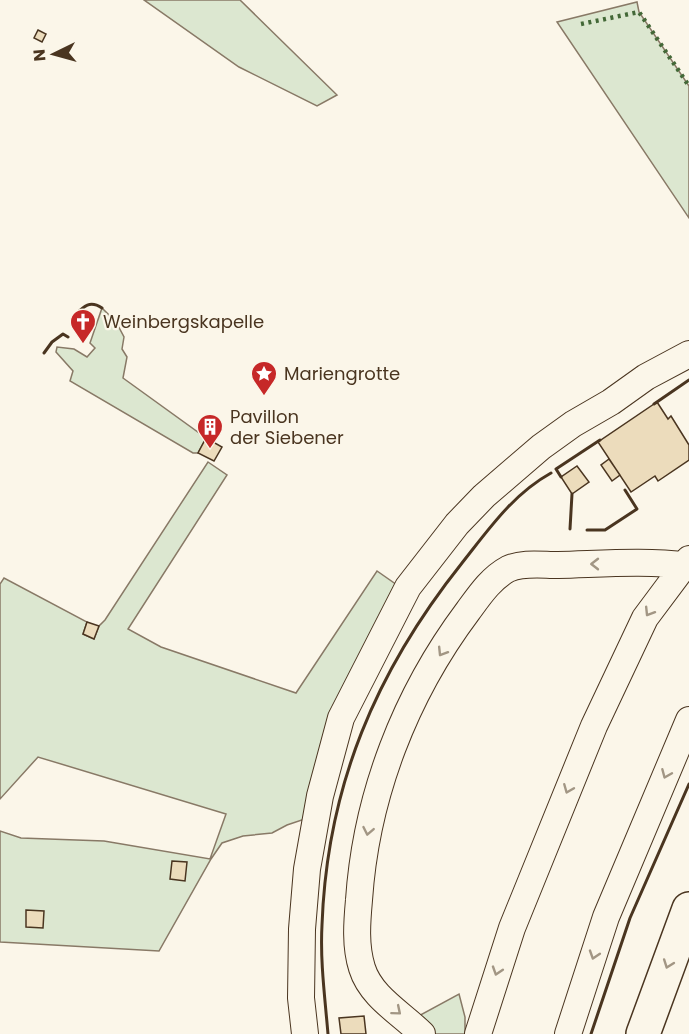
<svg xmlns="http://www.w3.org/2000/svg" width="689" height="1034" viewBox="0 0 689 1034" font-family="Poppins,sans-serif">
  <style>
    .green { fill: #dce7d0; stroke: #887966; stroke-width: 1.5 }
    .building { fill: #ecdcbc; stroke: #4a3520; stroke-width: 1.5 }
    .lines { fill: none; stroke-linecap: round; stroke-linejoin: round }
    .minor-casing { stroke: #4a3520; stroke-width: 28 }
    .highway-casing { stroke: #4a3520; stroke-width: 36 }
    .minor { stroke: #fbf6e9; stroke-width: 26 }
    .highway { stroke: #fbf6e9; stroke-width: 33 }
    .hedge { stroke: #436837; stroke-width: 4.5; stroke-dasharray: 3 4.5; stroke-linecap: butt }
    .wall { stroke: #4a3520; stroke-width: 3 }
    .oneway { stroke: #a29684 }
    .labels { text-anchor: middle; stroke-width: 4.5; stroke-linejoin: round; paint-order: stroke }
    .poi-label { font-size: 18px; fill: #4a3520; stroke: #fbf6e9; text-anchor: start }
  </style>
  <rect width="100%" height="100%" fill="#fbf6e9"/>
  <path class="green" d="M144,0H240L337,95L317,106L239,67Z
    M637,2L639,12L689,86V218L557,22Z
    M102,308L116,322L124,337L122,349L127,357L123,378L206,438L198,453H193L70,381L73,371L56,352L57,347L74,349L87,357L95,348L90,343Z
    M208,462L227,475L128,629L161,647L296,693L377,571L397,585L305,819L287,825L272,833L243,836L222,843L211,859L159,951L0,942V831L21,838L104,841L210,859L226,814L38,757L0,799V584L4,578L87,622L83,634L94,639L99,626L105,620Z
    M459,994L465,1017V1034H431L415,1018Z"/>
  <path class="building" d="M38,30L46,34L42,42L34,38Z
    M657,402L668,419L671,416L689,445V460L658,481L655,476L631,492L598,442Z
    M206,438L222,447L214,461L198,453Z
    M609,459L620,475L612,481L601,465Z
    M577,466L589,482L572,494L561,477Z
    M87,622L99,626L94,639L83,634Z
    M172,861L187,862L185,881L170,879Z
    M26,910L44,911L43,928L26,927Z
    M364,1016L366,1034H341L339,1018Z"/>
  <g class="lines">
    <defs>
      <path id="minor" d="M305,1034L301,998L302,929L307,869L320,796L341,718L408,587L457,524L484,496L541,447L573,424L611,402L646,377L689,354
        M422,1034C401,1013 371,997 362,968C355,946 357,922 359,900C366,796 405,695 468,611C479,596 491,578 508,569C522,562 542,565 558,565C601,564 646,560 689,566
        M478,1034L512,928L594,726L645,618L689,559
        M568,1034L606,917L689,720"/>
      <path id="highway" d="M643,1034L689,909"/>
    </defs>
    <use href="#minor" class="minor-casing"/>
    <use href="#highway" class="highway-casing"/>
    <use href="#minor" class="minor"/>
    <use href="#highway" class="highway"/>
    <path class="hedge" d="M581,24L639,12L689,86"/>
    <path class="wall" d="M76,331L75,315C84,306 90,300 102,308
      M44,353L52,342L63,334L68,337
      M654,404L689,380
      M561,477L556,469L600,440
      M570,529L572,494
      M587,530H605L637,509L625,490
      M328,1034C325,998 320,961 322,925C327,786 376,671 462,563C489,529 513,494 551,473
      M591,1034L630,918L689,784"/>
  </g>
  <defs><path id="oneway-chevron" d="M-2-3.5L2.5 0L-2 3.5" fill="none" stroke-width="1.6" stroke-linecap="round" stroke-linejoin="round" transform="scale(1.5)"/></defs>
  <g class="oneway">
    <use href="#oneway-chevron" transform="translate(595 564) rotate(180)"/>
    <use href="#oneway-chevron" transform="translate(649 612) rotate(122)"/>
    <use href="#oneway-chevron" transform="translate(442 652) rotate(122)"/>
    <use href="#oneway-chevron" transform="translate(666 774) rotate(113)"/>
    <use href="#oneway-chevron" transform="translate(568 789) rotate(112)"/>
    <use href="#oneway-chevron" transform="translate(368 831) rotate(101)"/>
    <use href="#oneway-chevron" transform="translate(594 955) rotate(108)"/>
    <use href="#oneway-chevron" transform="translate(668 964) rotate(110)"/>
    <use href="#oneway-chevron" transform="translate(497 971) rotate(108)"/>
    <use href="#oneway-chevron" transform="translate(397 1011) rotate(40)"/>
  </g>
  <defs>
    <symbol id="church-pin" viewBox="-11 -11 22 30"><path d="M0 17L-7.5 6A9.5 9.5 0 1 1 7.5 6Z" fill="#c62828" stroke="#fbf6e9"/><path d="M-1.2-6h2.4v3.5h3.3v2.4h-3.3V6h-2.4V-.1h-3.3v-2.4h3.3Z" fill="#fff"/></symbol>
    <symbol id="sight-pin" viewBox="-11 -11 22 30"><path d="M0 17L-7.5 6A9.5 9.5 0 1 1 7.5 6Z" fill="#c62828" stroke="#fbf6e9"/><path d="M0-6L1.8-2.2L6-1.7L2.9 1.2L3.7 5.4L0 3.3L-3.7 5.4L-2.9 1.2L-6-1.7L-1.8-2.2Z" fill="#fff"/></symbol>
    <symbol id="building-pin" viewBox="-11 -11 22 30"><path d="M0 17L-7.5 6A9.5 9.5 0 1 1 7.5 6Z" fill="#c62828" stroke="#fbf6e9"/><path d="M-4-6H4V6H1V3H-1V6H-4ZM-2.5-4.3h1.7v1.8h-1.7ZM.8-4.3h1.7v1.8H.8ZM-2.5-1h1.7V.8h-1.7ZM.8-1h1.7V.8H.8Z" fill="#fff"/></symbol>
  </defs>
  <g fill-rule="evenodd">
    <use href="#church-pin" x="68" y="307" width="30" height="40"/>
    <use href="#sight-pin" x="249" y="359" width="30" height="40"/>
    <use href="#building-pin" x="195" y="412" width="30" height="40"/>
  </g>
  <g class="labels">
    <g class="poi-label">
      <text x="103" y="328">Weinbergskapelle</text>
      <text x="284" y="380">Mariengrotte</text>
      <text x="230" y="423">Pavillon<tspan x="230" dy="21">der Siebener</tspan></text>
    </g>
  </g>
  <g transform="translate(54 54) rotate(265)" stroke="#fbf6e9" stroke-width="4.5" paint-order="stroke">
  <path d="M0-4.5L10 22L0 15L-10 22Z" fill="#4a3520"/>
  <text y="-9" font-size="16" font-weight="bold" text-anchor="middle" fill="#4a3520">N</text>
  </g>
</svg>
